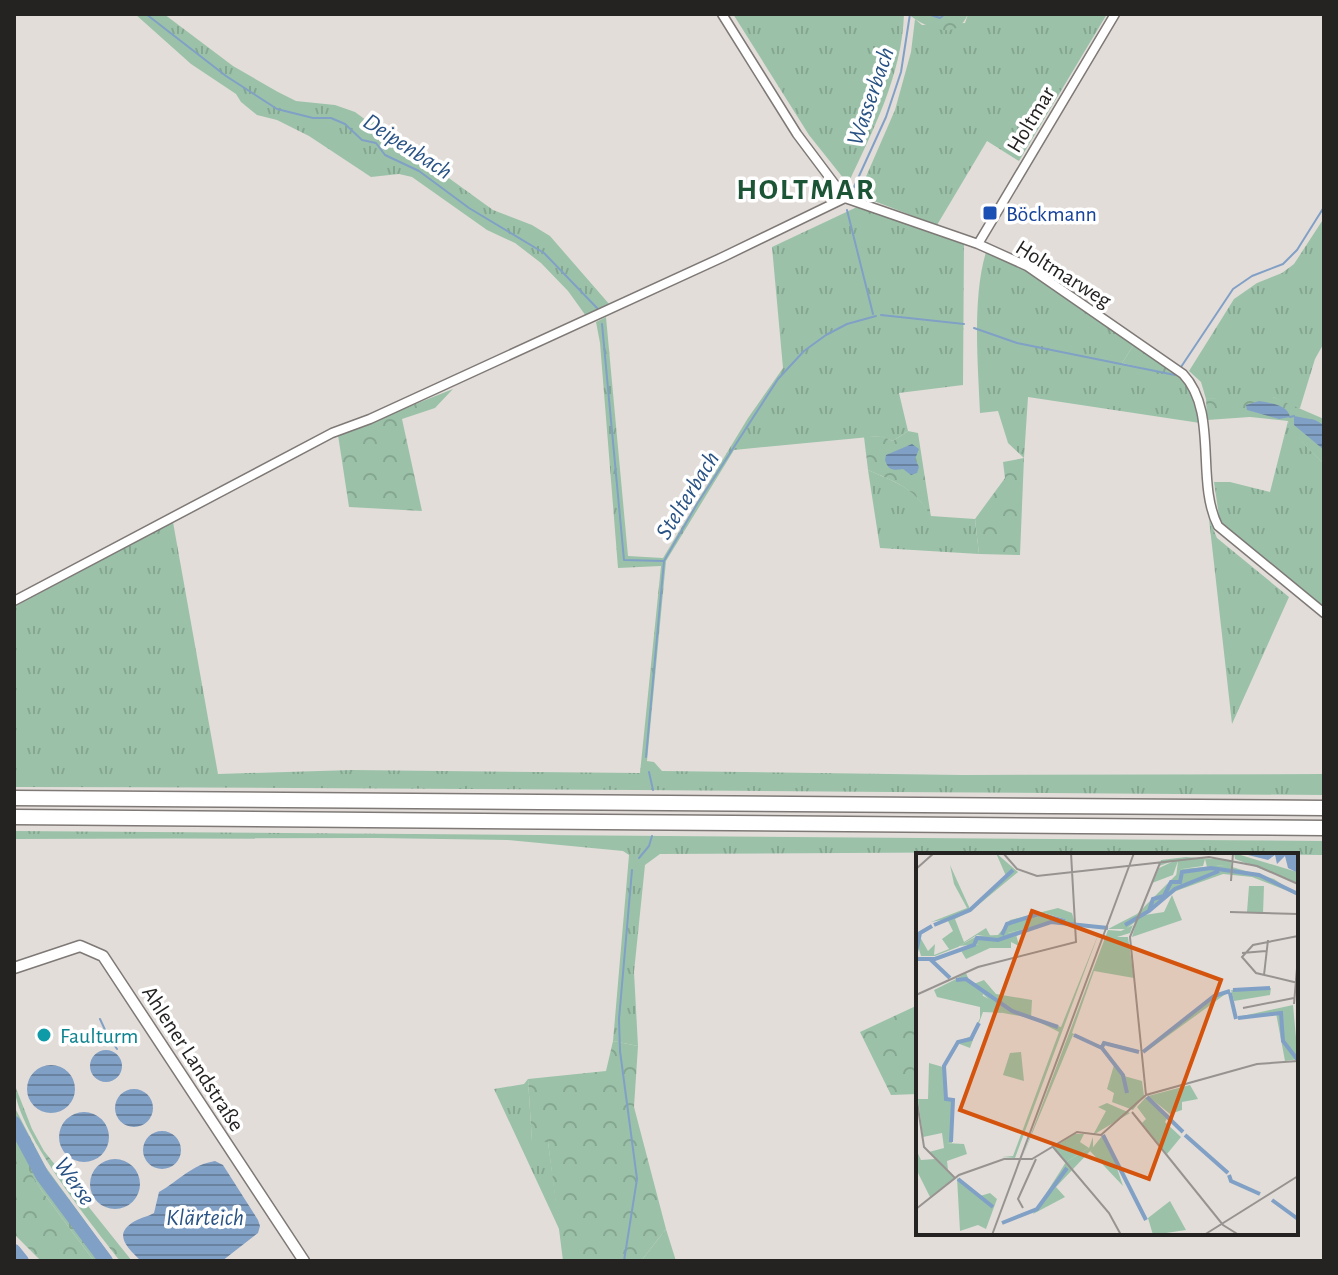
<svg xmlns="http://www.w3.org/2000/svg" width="1338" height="1275" viewBox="0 0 1338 1275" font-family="'Alegreya Sans',sans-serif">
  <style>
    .grass { fill: url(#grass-tufts) }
    .forest { fill: url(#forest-crowns) }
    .wetland { fill: url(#wetland-marsh) }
    .water { fill: url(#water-rules) }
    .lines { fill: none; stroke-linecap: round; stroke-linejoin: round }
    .stream { stroke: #81a0c6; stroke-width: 2 }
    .river { stroke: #81a0c6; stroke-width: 14 }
    .minor-casing { stroke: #7e7976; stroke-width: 11 }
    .tertiary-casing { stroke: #7e7976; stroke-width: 13 }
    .motorway-casing { stroke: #7e7976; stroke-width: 17 }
    .minor { stroke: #fff; stroke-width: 8 }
    .tertiary { stroke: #fff; stroke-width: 10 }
    .motorway { stroke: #fff; stroke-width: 14 }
    .transit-dot { fill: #1a4fb4; stroke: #fff; stroke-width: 3 }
    .culture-dot { fill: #0f9aa8; stroke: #fff; stroke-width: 3 }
    .labels { text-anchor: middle; stroke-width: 7; stroke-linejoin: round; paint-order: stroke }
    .street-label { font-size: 22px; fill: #252322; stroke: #fff }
    .transit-label { font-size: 22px; fill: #164399; stroke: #fff; text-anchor: start }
    .culture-label { font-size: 22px; fill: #0d838f; stroke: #fff; text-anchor: start }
    .water-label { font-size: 24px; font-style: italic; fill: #285284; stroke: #fff }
    .district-label { font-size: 30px; font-weight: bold; letter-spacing: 2px; fill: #1c5536; stroke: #fff }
    .inset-river { fill: none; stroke: #81a0c6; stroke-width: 4 }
    .inset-road { fill: none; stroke: #979390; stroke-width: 2 }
    .view { fill: #d4540e; fill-opacity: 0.15; stroke: #d4540e; stroke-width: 4 }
    .inset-edge { fill: none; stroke: #252322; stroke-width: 4 }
  </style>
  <defs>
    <pattern id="grass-tufts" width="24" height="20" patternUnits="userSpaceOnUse" patternTransform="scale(2)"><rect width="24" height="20" fill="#9bc2a9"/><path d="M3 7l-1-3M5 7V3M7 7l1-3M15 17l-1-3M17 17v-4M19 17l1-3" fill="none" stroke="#85a691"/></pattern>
    <pattern id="forest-crowns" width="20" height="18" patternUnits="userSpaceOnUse" patternTransform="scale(2)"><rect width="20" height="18" fill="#9bc2a9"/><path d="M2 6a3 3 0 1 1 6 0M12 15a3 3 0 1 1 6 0" fill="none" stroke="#85a691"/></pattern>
    <pattern id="wetland-marsh" width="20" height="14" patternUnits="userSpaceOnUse" patternTransform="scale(2)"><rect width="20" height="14" fill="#9bc2a9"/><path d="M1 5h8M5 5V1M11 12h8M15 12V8" fill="none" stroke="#85a691"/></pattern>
    <pattern id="water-rules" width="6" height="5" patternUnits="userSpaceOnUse" patternTransform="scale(2)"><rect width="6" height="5" fill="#81a0c6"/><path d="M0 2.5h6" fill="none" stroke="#6982a0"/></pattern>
  </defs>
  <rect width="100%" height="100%" fill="#e3ddd9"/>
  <path class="grass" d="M135,14H164L233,66L278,92L296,101L335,105L355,112L370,123L380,120L435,168L493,210L532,225L550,236L610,305L586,316L568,291L541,263L515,243L487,230L412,177L399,174L371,177L309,136L277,120L257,115L241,102L236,94L191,64Z
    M733,14H904C902,75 873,130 848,184L809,135Z
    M968,14H1107L1019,161L987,141L937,225L858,195L895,110L911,52L915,19L922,25L965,23Z
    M857,207L964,244L963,385L899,393L908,431L893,441L880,436L734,450L666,561L647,761L654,762L662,771L963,775L1324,774V795C887,792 451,788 14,787V607L173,522L218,774L352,770L640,773L661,566L618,568L600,343L596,322L606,317L628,556L663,558L748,418L783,368L772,247Z
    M1324,218V343L1315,359L1300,408L1296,409L1273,397L1206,399L1201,382L1189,371L1234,299L1257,283L1282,273L1294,264Z
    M986,252L1023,268L1135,343L1122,363L1181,377L1196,397L1200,423L1028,397L1024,458L1008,443L998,411L980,413C978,365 972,298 986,252Z
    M1288,421L1292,432L1324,464V607L1223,525L1219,516L1214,482H1230L1270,492Z
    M868,470C896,482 916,489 931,516L975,519L979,554L880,548Z
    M1209,519L1217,538L1289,597L1232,724Z
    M14,831L1324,841V855L1039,852L660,854L645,865L634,972L638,1046L613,1041L629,855L623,851L507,840L376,838L14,839Z
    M528,1079L532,1141L548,1142L560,1231L494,1089L524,1084Z
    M666,1229L676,1261H641Z"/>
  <path class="forest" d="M908,14H968C957,42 926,28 908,14Z
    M1135,343L1181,377L1122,363Z
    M453,389L435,408L402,419L422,511L349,507L338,435Z
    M1240,396L1273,397L1324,419V464L1291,432L1288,421L1250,417L1207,420L1206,399Z
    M908,431L918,433L931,517C916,489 896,482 868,470L864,437L881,436L893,441Z
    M1024,458L1020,555L979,554L975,519L1005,478L1003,462Z
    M918,1005V1094L891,1095L860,1032Z
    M613,1041L638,1046L634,1107L666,1229L641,1261H563L548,1142H532L528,1079L606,1071Z
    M14,1083L32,1129L44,1151L132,1261H120C91,1223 14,1129 14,1083Z
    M14,1144L42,1191L94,1261H41L14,1234Z"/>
  <path class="wetland" d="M14,1106L45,1166L114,1261H94L42,1191L20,1156L14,1144Z"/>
  <path class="water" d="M1259,401C1270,403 1288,405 1290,417L1279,419L1247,410L1246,405Z
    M1294,416L1315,420L1324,425V450L1294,425Z
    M912,444L919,449L915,459L919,467L917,473L911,475L903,469C893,471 888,470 885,460L886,455Z
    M90 1066a16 16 0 1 1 32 0a16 16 0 1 1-32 0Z
    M27 1089a24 24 0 1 1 48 0a24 24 0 1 1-48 0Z
    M115 1108a19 19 0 1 1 38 0a19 19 0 1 1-38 0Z
    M59 1137a25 25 0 1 1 50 0a25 25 0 1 1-50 0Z
    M143 1150a19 19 0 1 1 38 0a19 19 0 1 1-38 0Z
    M90 1184a25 25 0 1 1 50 0a25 25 0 1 1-50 0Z
    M215,1161L223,1165L258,1220L260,1226L258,1233L222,1261H141C127,1247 112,1234 135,1221C142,1217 147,1217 154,1213L159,1192C180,1180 191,1165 215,1161Z"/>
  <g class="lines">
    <path class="stream" d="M146,14L226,76L277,109L313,118H331L345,124L362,140L376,143L385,155L419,171L469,208L544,253L597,308
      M928,14L940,18L945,14
      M854,187L886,117L901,72L910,14
      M847,210L873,314
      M881,315L964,324
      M602,324L624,560L664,561
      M974,328L1017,343L1175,375
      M1181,367L1233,289L1252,276L1283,264L1297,250L1324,207
      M1290,417L1294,416
      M646,757L664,561L697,504L778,379L804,351L826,335L847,324L876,316
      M649,772L653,790
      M639,858L649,846L652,836
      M100,1019L106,1032
      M111,1040L117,1049
      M624,1261L637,1179L620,1051L619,1019L632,870"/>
    <path class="river" d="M14,1123L42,1175L106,1261
      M14,1251L22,1261"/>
    <defs>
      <path id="minor" d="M722,14L797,134L845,198L978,244L1027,266L1183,374C1219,412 1195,481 1218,526L1324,613
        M978,244L1115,14
        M14,601L332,433L370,419L723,257L845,198"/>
      <path id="tertiary" d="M14,968L80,946L103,956L304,1261"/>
      <path id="motorway" d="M14,798L1324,808
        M14,817L1324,828"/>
    </defs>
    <use href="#minor" class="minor-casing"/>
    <use href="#tertiary" class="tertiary-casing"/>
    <use href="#motorway" class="motorway-casing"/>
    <use href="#minor" class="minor"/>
    <use href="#tertiary" class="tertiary"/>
    <use href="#motorway" class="motorway"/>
  </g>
  <rect class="transit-dot" x="982" y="205" width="16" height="16" rx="4"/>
  <circle class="culture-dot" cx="44" cy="1035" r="8"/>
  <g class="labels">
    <g class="street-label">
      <text transform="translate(1030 119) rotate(-59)" y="8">Holtmar</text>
      <text transform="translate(1064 273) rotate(32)" y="8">Holtmarweg</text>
      <text transform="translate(194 1058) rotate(57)" y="8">Ahlener Landstraße</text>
    </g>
    <g class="transit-label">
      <text x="1006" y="221">Böckmann</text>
    </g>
    <g class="culture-label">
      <text x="60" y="1043">Faulturm</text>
    </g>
    <g class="water-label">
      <text transform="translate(870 96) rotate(-71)" y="8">Wasserbach</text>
      <text transform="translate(408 146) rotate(33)" y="8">Deipenbach</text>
      <text transform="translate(687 495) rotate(-58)" y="8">Stelterbach</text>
      <text transform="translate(75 1181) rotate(55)" y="8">Werse</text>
      <text x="205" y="1225">Klärteich</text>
    </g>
    <g class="district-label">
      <text x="806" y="199">HOLTMAR</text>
    </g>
  </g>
  <g transform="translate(916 853)">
    <rect width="382" height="382" fill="#e3ddd9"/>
    <path d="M80,0L102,19L55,58L39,66L48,89L70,75L75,84L61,82L42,94L19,103H5L2,93L4,84L12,98L19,91L18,102L33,96L26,86L37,78L31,66L15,69L51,55L38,31L34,12L54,56L90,23ZM318,0L381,19L382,30L319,6ZM270,4L315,7V18L309,12L291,14L289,6L287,13L266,16L260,24L262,8L257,22L236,30L243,15L260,7L243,13L245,7ZM256,42L266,67L216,84L222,63L248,59ZM217,72L214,80L201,84H212L218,125L178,118L156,180L185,194L187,188L225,198L189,190L186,195L208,223L226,228L228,243L217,257L196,249L198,240L191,236L198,212L186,196L157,182L106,305L192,77L205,78ZM184,77L99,305L86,304L97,303L143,179L115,165L145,174ZM100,81L103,93L95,89V95H74L50,106L44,96ZM38,127L80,150L87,160L67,159L54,195L41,190L29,212L31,245L38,247L36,290H30L48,291L51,301L31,308L32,317L13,299L28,295L26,280L7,284L2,246H12L13,210L27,214L42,188L56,183L64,165V154L21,144L18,137ZM324,135H355L354,142L318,148L315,137L227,201L299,141ZM377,152L382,206L369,208L360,160L322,164ZM274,232L282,246L266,249V257L254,261L232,243ZM230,244L253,262L249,269L265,284L251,301L226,270L230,266L221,254ZM191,250L214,260L177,282L190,258L182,254ZM159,281H168L164,289L173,295L150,309L138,294ZM186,283L194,294L207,333L174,298ZM0,296L5,307L19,306L38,325L14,344L0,316ZM254,348L270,377L237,382L232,365Z" fill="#9bc2a9"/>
    <path d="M128,60L149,67L91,80L98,70ZM50,120L55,132L68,127L80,141L116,147L115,165L87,160L67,141L66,148L47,149L38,127ZM105,199L108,228L87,222L94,200ZM177,284V295L140,334L149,344L117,361L150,309L173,295ZM41,325L64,343L74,340L81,346L70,376L62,372L44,378Z" fill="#9bc2a9"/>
    <path d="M309,12L358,26L382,42L336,24L307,21L260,38L210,76H192L221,61L266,16ZM142,55L156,60L159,71H130L85,89L43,93L61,83L82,82L94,67ZM128,60L149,66L92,80L99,69Z" fill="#9bc2a9" fill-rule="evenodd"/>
    <path d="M333,33H348L347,61L331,59Z" fill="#9bc2a9"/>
    <path d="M324,0H382V20L372,15L369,3L361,11L359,2L352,7Z" fill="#81a0c6"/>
    <path class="inset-river" d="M233,58L259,36L303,18M18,72L54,57L97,17M209,72L233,58L237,46L248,43L255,29H264L266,19L295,15L343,22L382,41M86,82L91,71L122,61L149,68M0,99L4,80L16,73M0,106H19L58,92L61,85L82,87L135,69L192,75M14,106L34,125M40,127L50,126L96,158L142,174M317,137L354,135M314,140L320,166M322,165L365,160L367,188L381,206M158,182L186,195L207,222L211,240M186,194L188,190L223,199M227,199L298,143L314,138M231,244L267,279M187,282L230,367M269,282L312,320M35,289L37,247L30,246L28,213L42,189L55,186L63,170M313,322L315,328L344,341M42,326L77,354M356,347L382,366M86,370L121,356L151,315"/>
    <path class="inset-road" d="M87,0L101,16L121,23L293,4L341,13L382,31M0,16L18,0M315,28L317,0M314,59L382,61M382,83L337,92L326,104L340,120L382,130M326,100L350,98M348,122L352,87M0,142L62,114L160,89L155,0M378,151L382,103M327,155L378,145M0,242L8,294L39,325M230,242L214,84L244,10M216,259L307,372L323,382M137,294L193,360L205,382M107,355L102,346L120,306M0,356L43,322L88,306H116L161,279L185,282L230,242L341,211L382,208M76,382L218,0M288,382L382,323"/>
    <path class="view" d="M116,58L305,127L233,326L44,257Z"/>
    <rect width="382" height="382" class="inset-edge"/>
  </g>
  <rect width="1338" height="1275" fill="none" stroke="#252322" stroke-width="32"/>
</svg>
